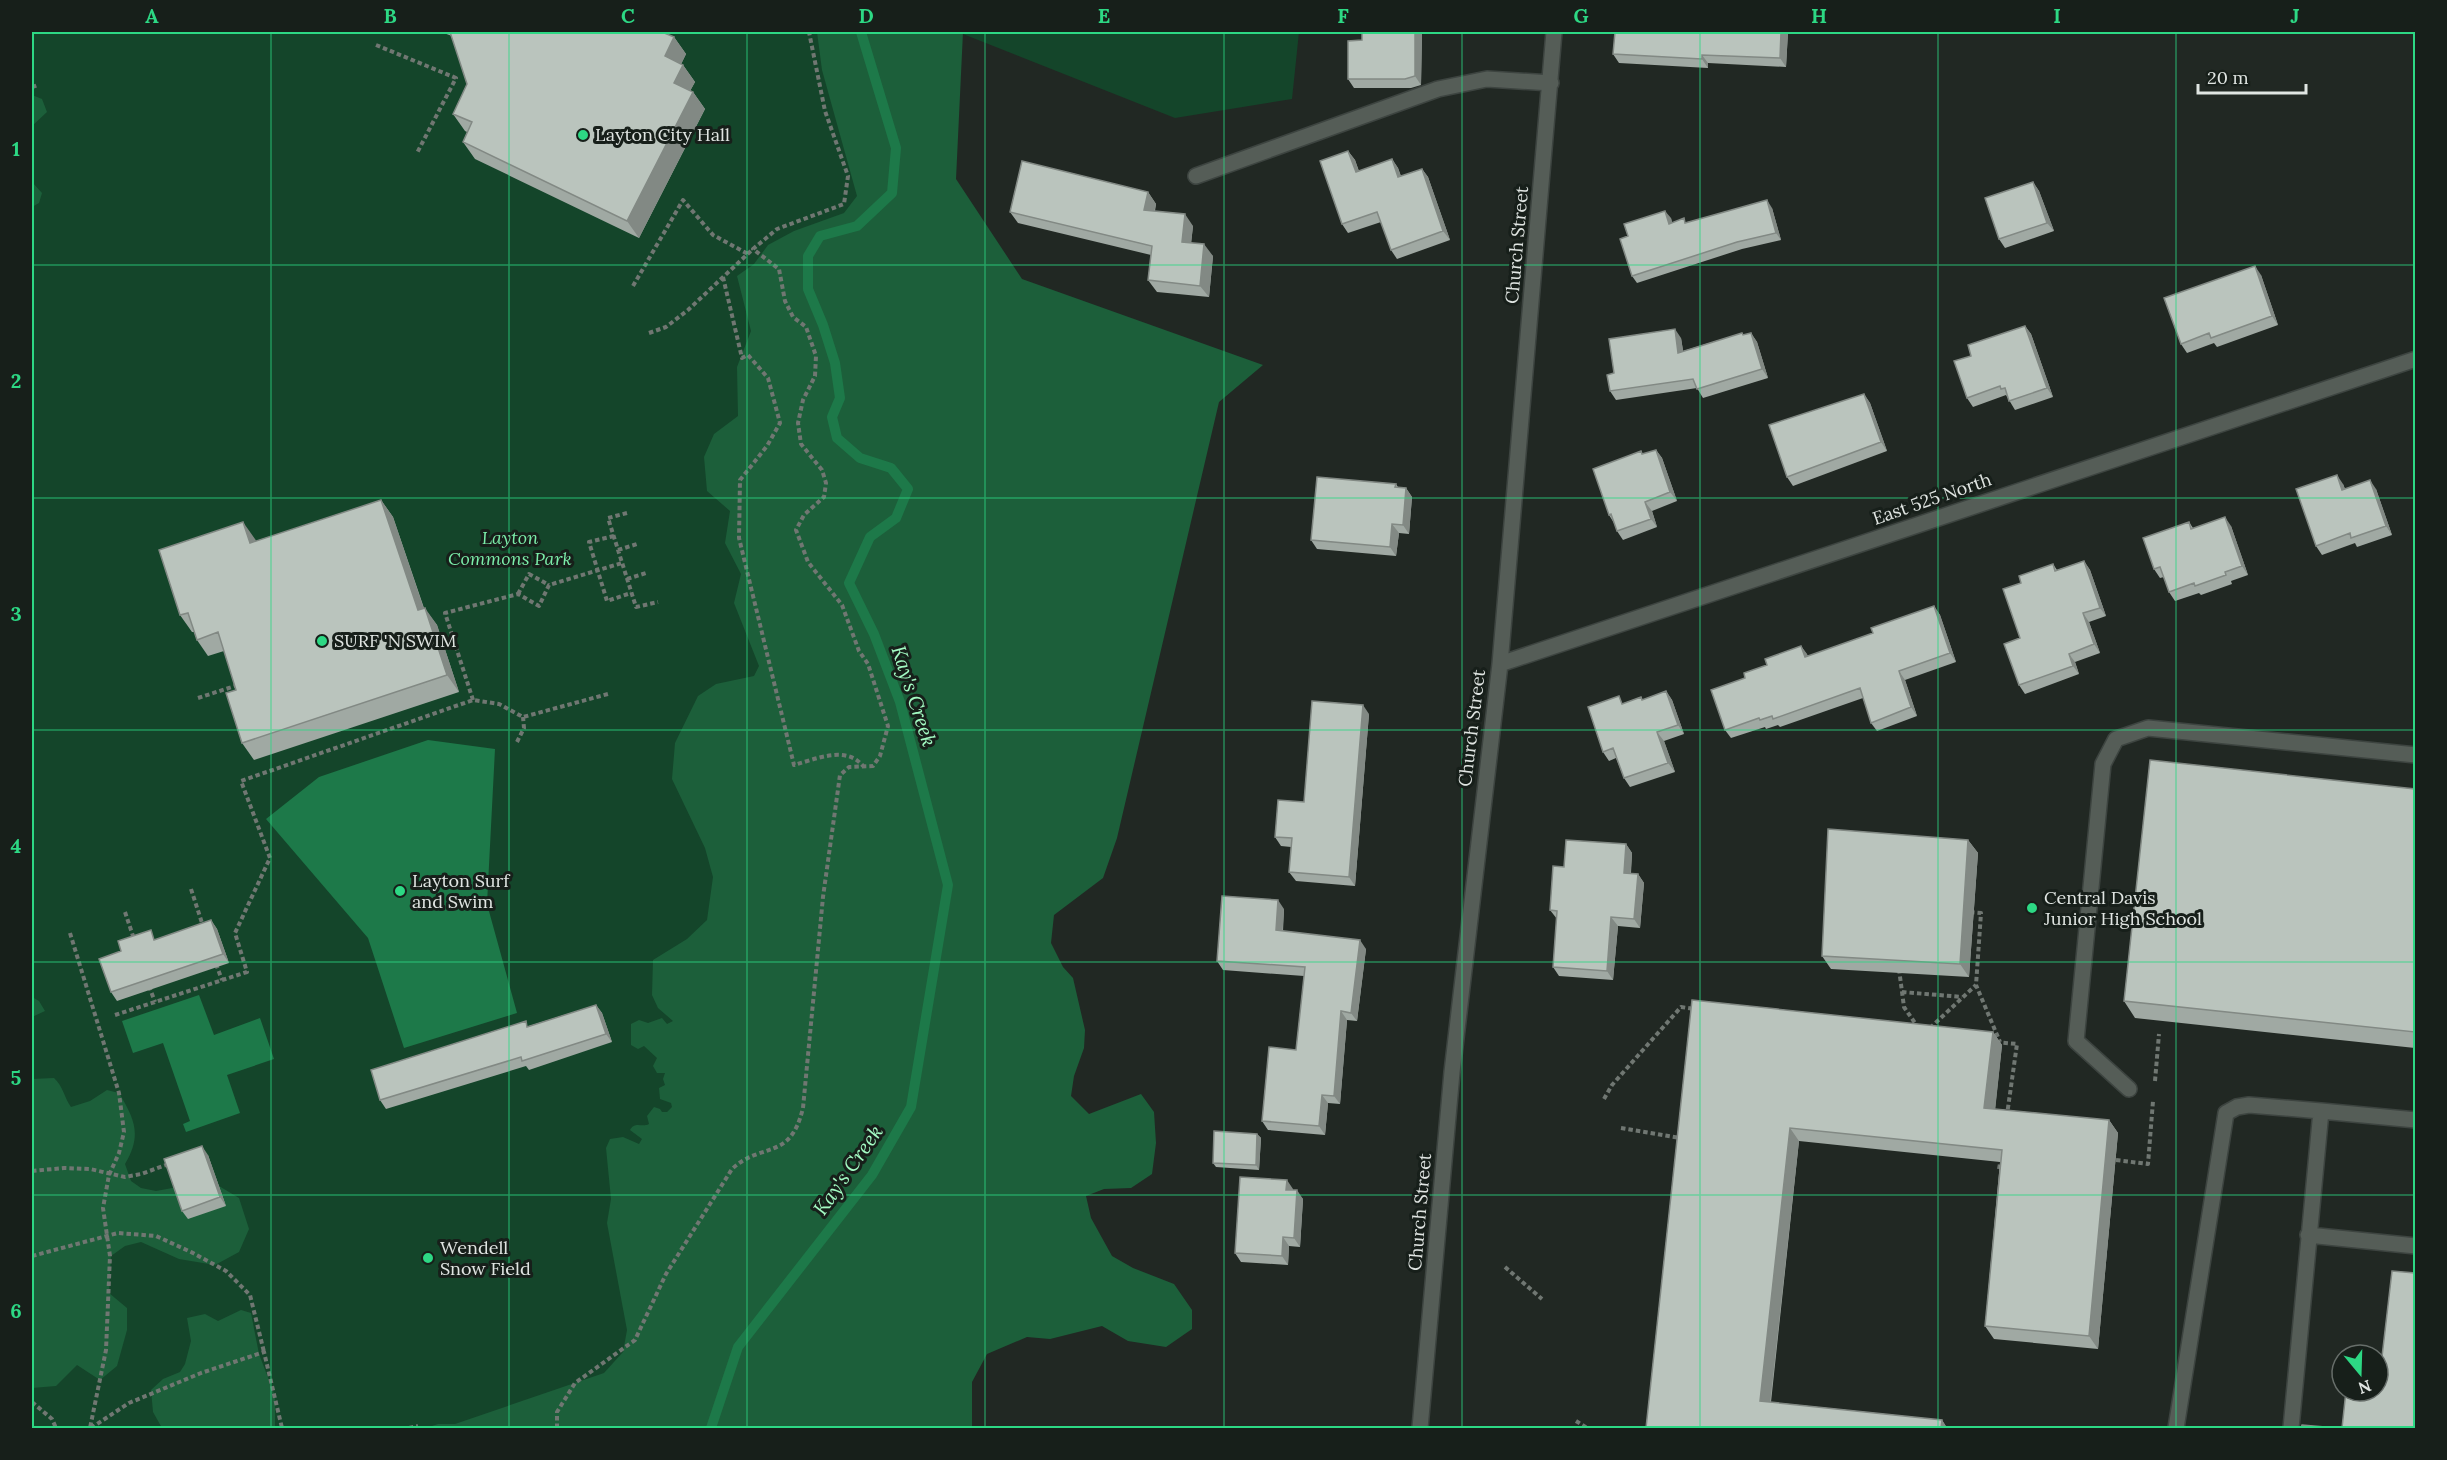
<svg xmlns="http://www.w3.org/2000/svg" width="2447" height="1460" viewBox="0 0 2447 1460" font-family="Lora,serif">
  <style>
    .green { fill: #14452a }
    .forest { fill: #1c5f3a }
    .water { fill: #1d7949 }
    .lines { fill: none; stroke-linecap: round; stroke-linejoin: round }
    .stream { stroke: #1d7949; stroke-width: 10 }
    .minor-casing { stroke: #3d4440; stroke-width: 18 }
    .path { stroke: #707772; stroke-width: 4; stroke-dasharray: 4.5 3; stroke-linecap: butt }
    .minor { stroke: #555d57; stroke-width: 15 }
    .wall { fill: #a0a9a3 }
    .shaded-wall { fill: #828984 }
    .building { fill: #bac4bd; stroke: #828984; stroke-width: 1.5 }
    .grid { fill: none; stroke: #2dd884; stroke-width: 1.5; stroke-opacity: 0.55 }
    .poi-dot { fill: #2dd884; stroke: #171f1a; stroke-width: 2 }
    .labels { text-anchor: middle; stroke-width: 6; stroke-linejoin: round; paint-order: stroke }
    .poi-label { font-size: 18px; fill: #e0e5e2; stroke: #171f1a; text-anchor: start }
    .street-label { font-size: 18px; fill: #e0e5e2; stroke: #171f1a }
    .park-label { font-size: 18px; font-style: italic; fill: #7beda9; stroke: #171f1a }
    .water-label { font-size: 20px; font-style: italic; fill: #a3fbc3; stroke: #171f1a }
    .neatline { fill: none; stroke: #2dd884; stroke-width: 2 }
    .grid-label { font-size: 20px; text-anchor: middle; font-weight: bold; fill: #2dd884 }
  </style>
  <rect width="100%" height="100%" fill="#212823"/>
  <path class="green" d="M32,32H863L875,227L703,1428H32Z
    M963,32H1299L1292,99L1175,118L963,34Z"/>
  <path class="forest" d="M817,32H963L956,179L1022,279L1263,365L1219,402L1117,838L1103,878L1054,915L1051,943L1063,967L1073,978L1085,1030L1084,1048L1074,1076L1071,1096L1089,1114L1141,1094L1154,1112L1156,1143L1152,1174L1131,1188L1104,1189L1086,1196L1091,1218L1112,1256L1133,1268L1174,1284L1192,1310V1329L1166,1347L1128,1341L1102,1326L1050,1339L1027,1337L987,1354L972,1382V1428H426L438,1424H455L604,1373L623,1352L627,1330L607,1223L611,1199L606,1148L610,1139L623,1137L639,1144L642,1139L630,1130C635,1121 642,1128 649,1124L647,1116L654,1107L660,1109L662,1112H667L672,1107L671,1103L660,1099L659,1088L665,1085L663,1079L665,1073H657L653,1066L657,1058L644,1046L638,1049L631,1045V1024L639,1020L648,1023L662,1018L667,1024L673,1021L658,1008L652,995L653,960L687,939L707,920L713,877L705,848L672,779L675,743L698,696L716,684L754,676L759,666L734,603L741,574L725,543L730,511L707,491L704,457L714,434L738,416L737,367L751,331L737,276L754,264L768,245L794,231L844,213L857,196L822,70Z
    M32,95L42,99L47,112L32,126Z
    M32,182L42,193L39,203L32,207Z
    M32,997L39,1001L45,1011L32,1017Z
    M54,1078C63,1086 64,1097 71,1107L90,1101L107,1090L119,1093C135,1120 142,1135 125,1164L131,1181L141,1188L156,1191L205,1182L219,1186L239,1198L249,1229L239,1252L215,1265L179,1259L141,1242L125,1246L111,1256L109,1293L127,1308V1330L117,1366L100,1380L77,1365L56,1386L32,1388V1079Z
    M241,1310L251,1313L259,1354L275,1396V1428H162L153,1412L151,1390L163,1379L180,1372L185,1364L191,1341L187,1318L205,1314L218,1321Z"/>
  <path class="water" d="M428,740L495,749L487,904L517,1013L404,1048L368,938L266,819L319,777Z
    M199,995L214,1035L260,1018L274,1059L227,1075L240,1113L186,1132L183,1124L190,1121L163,1043L133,1053L122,1021Z"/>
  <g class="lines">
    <path class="stream" d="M711,1428L738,1347L872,1175L911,1107L948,885L900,702L874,634L849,583L870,537L896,518L908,489L891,468L860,458L837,438L832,417L840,398L835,363L823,325L808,289V256L820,236L857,226L892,193L896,148L861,32"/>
    <defs>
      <path id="minor" d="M1196,176L1438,89L1487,79L1551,83
        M1500,664L2416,359
        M2129,1089L2076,1041L2103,764L2116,739L2148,728L2416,755
        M2308,1235L2416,1246
        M1420,1428L1452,1072L1500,664L1554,32
        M2176,1428L2226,1113L2237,1107L2249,1105L2321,1111
        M2291,1428L2321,1111L2416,1120"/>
    </defs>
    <use href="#minor" class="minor-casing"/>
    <path class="path" d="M376,45L456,78L417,153
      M32,87L38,85
      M723,277L742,358L748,355L768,378L780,423L767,446L740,480L739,538L794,765C816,759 846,745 863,766
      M633,286L683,200L713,235L748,254
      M649,333L666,327L688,310L753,249
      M627,513L608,518L636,607L658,602
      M614,536L589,542L607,601L631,593
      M618,550L637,544
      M627,579L646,573
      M518,594L529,574L549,585
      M198,698L238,685
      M473,700L445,613L518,594L539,606L549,585L622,563
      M517,742L524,728L523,717
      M191,889L203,926
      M125,912L134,939
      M1970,912L1981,913L1976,985L2000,1042
      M70,933L119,1093L124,1132L119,1153L109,1175L103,1208L110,1256L106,1350L90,1428
      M216,964L222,980
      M1899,969L1904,1007L1917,1026
      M149,986L155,1002
      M1902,992L1962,997
      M115,1015L247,972L235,933L270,858L241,781L473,700L499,704L523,717L608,694
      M1930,1028L1976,985
      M1996,1042L2017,1044L2007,1115
      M2155,1081L2159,1034
      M1604,1099L1612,1085L1681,1007L1694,1009
      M1621,1128L1680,1138
      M2116,1160L2148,1164L2153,1101
      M1999,1169L2001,1158
      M32,1171L64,1168L90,1169L125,1177L141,1174L169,1164
      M32,1256L118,1233L156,1236L191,1252L226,1271L250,1295L264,1352
      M1505,1267L1542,1299
      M32,1402L52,1419L56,1428
      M1576,1421L1587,1428
      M91,1428L129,1403L201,1373L264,1352L282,1428
      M409,1428L418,1426
      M557,1428V1412L575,1383L635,1340L666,1274L732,1169C762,1141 790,1162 803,1108L823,897L840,775L849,767L873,766L880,756L888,726L868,664L859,651L842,605L808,562L796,530L804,515L824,497L826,483L822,470L801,444L798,423L803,400L815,376L816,356L806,327L793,317L785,301L779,269L753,249L777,229L844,204L848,176L825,111L809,32"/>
    <use href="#minor" class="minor"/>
  </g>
  <path class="wall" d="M441,32H662L674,37L686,54L681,64L683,65L695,82L690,91L693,92L705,109L639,238L475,159L463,142L467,132L465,131L453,114L467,84L452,36Z
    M1422,32L1421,85L1411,88H1354L1348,79Z
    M1788,32L1786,67L1708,63V68L1619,63L1613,54Z
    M1348,151L1355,160L1359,171L1392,159L1398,168L1401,176L1422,169L1428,177L1450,240L1397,259L1391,250L1381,222L1348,233L1342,224Z
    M2033,182L2039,191L2054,231L2005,248L1999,239Z
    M1148,192L1156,204L1155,211L1193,226L1191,243L1213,256L1209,297L1157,292L1148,280L1151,255L1018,223L1010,212Z
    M1772,208L1781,240L1742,249L1637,283L1632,276L1628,236L1671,218L1672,223L1687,222Z
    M2261,275L2278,325L2217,347L2214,343L2187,353L2181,344Z
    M2025,326L2031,334L2053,397L2015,410L2006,395L1973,407L1967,398L1971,356Z
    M1742,333L1744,335L1751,333L1757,342L1768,378L1703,398L1697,388L1616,400L1610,391L1614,373L1681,338L1683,351Z
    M1864,394L1870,403L1887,451L1793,486L1787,477Z
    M1656,450L1662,458L1677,501L1652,511L1657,527L1623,540L1617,531L1614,523L1609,515L1641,451L1643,454Z
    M1396,484L1398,487L1406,488L1412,497L1409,534L1399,533L1396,556L1317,549L1311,540Z
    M2343,484L2345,489H2376L2392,535L2357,547L2355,543L2322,555L2316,546Z
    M381,500L393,517L424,608L437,625L459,692L254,760L242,743L236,690L224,651L208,656L197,640L194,632H192L180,615L255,539L256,542Z
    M2189,522L2193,528L2231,526L2248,575L2231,581L2232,584L2201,595L2199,593L2175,601L2169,592L2164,577L2160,578L2154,569Z
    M2084,561L2090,570L2106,616L2089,622L2100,653L2075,662L2079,674L2025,694L2019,685L2021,583L2053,564L2057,570Z
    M1934,606L1940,615L1956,662L1905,680L1917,716L1877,731L1871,723L1863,698L1780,727L1778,725L1766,729L1765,727L1731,738L1725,730L1745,678L1801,646L1808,656L1873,633Z
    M1666,691L1672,700L1684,734L1664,741L1675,772L1630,787L1624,778L1616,758L1609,761L1603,752L1624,703L1641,697L1643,700Z
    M1369,714L1355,886L1296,881L1289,872L1291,847L1281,846L1275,837L1304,802Z
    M2415,789V1048L2135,1018L2124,1001Z
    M1968,840L1978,853L1969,977L1831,969L1822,956Z
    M1626,844L1632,853L1631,873L1638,874L1644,883L1640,928L1618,926L1613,980L1559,976L1553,967L1557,919L1550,910L1564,867Z
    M1284,909L1283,931L1366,949L1357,1021L1347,1020L1340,1104L1328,1103L1325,1135L1268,1130L1262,1121L1296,1050L1304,976L1223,970L1217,961Z
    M211,920L217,929L229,963L117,1001L111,992L157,939Z
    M1692,1000L1993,1032L2002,1045L1995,1109L2109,1120L2118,1133L2098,1349L1994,1339L1985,1326L2000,1162L1799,1141L1771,1402L1942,1420L1947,1428H1646Z
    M596,1005L602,1013L612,1042L529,1070L526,1066L386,1109L380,1100L529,1026Z
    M1257,1134L1261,1138L1259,1170L1216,1167L1213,1163Z
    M208,1155L226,1206L188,1219L182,1211Z
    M1293,1189V1190L1303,1199L1300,1247L1289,1246L1288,1265L1241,1262L1235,1253Z"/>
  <path class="shaded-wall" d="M1415,32H1422L1421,85L1415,76Z
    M1781,32H1788L1786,67L1780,58Z
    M674,37L686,54L677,73L665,56Z
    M1702,55L1708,63V68L1702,59Z
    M683,65L695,82L685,100L674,83Z
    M693,92L705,109L639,238L627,221Z
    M1348,151L1355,160L1362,181L1356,172Z
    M1392,159L1398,168L1404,186L1398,177Z
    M1422,169L1428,177L1450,240L1443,231Z
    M2033,182L2039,191L2054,231L2047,223Z
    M1148,192L1156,204L1152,221L1144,210Z
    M1767,200L1772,208L1781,240L1776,233Z
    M1665,211L1671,218L1674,231L1669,224Z
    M1185,214L1193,226L1190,254L1182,242Z
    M1204,244L1213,256L1209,297L1200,286Z
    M2255,266L2261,275L2278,325L2272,316Z
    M2025,326L2031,334L2053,397L2047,388Z
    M1675,329L1681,338L1685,362L1678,353Z
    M1751,333L1757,342L1768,378L1762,369Z
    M1864,394L1870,403L1887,451L1881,442Z
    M1656,450L1662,458L1677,501L1670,492Z
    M2337,475L2343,484L2349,499L2342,490Z
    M2370,480L2376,489L2392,535L2386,526Z
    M1406,488L1412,497L1409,534L1403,525Z
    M381,500L393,517L430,627L418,610Z
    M1645,502L1652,511L1657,527L1651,519Z
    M2225,517L2231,526L2248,575L2242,566Z
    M243,522L255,539L262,560L250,543Z
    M1392,524L1399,533L1396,556L1390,547Z
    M2084,561L2090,570L2106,616L2100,608Z
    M1934,606L1940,615L1956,662L1950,653Z
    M425,608L437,625L459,692L447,675Z
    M2083,613L2089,622L2100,653L2094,644Z
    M1801,646L1807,654L1811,665L1805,657Z
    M2069,654L2075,662L2079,674L2073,666Z
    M1899,671L1905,680L1917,716L1911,707Z
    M1666,691L1672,700L1684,734L1678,725Z
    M1363,705L1369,714L1355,886L1349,877Z
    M1657,732L1664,741L1675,772L1668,763Z
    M1968,840L1978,853L1969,977L1960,964Z
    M1626,844L1632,853L1630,882L1624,873Z
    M1638,874L1644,883L1640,928L1634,919Z
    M1278,900L1284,909L1282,939L1276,930Z
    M1611,917L1618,926L1613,980L1607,971Z
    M211,920L217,929L229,963L223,954Z
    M1360,940L1366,949L1357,1021L1351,1013Z
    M596,1005L602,1013L612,1042L606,1034Z
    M1341,1011L1347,1020L1340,1104L1334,1096Z
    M1993,1032L2002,1045L1994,1121L1984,1108Z
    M1322,1095L1328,1103L1325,1135L1319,1126Z
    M2109,1120L2118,1133L2098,1349L2089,1336Z
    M1790,1128L1799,1141L1769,1414L1760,1401Z
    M1257,1134L1261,1138L1259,1170L1256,1165Z
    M202,1146L208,1155L226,1206L220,1197Z
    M1287,1180L1293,1189L1292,1198L1286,1190Z
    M1297,1190L1303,1199L1300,1247L1294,1238Z
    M1283,1237L1289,1246L1288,1265L1282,1256Z
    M1942,1420L1947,1428H1941Z"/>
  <path class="building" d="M450,32H662L674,37L665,56L683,65L674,83L693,92L627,221L463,142L472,122L453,114L467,84Z
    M1362,32H1415V76L1405,79H1348V41L1362,40Z
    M1615,32H1781L1780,58L1702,55V59L1613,54Z
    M1348,151L1356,172L1392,159L1398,177L1422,169L1443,231L1391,250L1377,212L1342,224L1320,161Z
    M1022,161L1148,192L1144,210L1185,214L1182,242L1204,244L1200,286L1148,280L1152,246L1010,212Z
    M2033,182L2047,223L1999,239L1985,198Z
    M1767,200L1776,233L1737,242L1632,276L1620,239L1628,236L1624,224L1665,211L1669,224L1684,218L1685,223Z
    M2255,266L2272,316L2211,338L2209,333L2181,344L2164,298Z
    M2025,326L2047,388L2009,401L2005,388L2001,389L2000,386L1967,398L1954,361L1971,356L1968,345Z
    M1675,329L1678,353L1742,333L1743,335L1751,333L1762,369L1697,389L1693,379L1610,391L1607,375L1614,373L1609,339Z
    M1864,394L1881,442L1787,477L1769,425Z
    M1656,450L1670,492L1645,502L1651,519L1617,531L1611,514L1609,515L1593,469L1641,451L1642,454Z
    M2337,475L2342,490L2370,480L2386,526L2351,538L2350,533L2316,546L2296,489Z
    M1317,477L1396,484L1395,487L1406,488L1403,525L1392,524L1390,547L1311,540Z
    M381,500L418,610L425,608L447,675L242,743L226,693L236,690L218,632L197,640L188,613L180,615L159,550L243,522L250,543Z
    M2225,517L2242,566L2225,572L2226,575L2195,586L2194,583L2169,592L2160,567L2154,569L2143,538L2189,522L2191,529Z
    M2084,561L2100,608L2083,613L2094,644L2069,654L2073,666L2019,685L2004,644L2020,638L2003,589L2021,583L2019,576L2053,564L2055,571Z
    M1934,606L1950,653L1899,671L1911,707L1871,723L1860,688L1773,719L1772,716L1760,720L1759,718L1725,730L1711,690L1745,678L1744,673L1767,665L1765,659L1801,646L1805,657L1873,633L1871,628Z
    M1666,691L1678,725L1657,732L1668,763L1624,778L1613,748L1603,752L1588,707L1619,696L1622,704L1641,697L1642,700Z
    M1312,701L1363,705L1349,877L1289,872L1292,838L1275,837L1278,800L1304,802Z
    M2150,760L2415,789V1032L2124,1001Z
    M1828,829L1968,840L1960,964L1822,956Z
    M1566,840L1626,844L1624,873L1638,874L1634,919L1611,917L1607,971L1553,967L1557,911L1550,910L1553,866L1564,867Z
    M1222,896L1278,900L1276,930L1360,940L1351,1013L1341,1011L1334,1096L1322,1095L1319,1126L1262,1121L1269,1047L1296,1050L1305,967L1217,961Z
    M211,920L223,954L111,992L99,959L121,951L118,941L151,930L154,940Z
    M1692,1000L1993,1032L1984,1108L2109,1120L2089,1336L1985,1326L2002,1150L1790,1128L1760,1401L1942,1420L1941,1428H1646Z
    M596,1005L606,1034L522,1061L521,1057L380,1100L371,1070L526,1021L527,1027Z
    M1214,1131L1257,1134L1256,1165L1213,1163Z
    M202,1146L220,1197L182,1211L164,1159Z
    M1240,1177L1287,1180L1286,1190H1297L1294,1238L1283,1237L1282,1256L1235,1253Z
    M2392,1271L2415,1273V1428H2342L2346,1391H2378Z
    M2302,1425L2337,1428H2301Z"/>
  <path class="grid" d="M271,32V1428M509,32V1428M747,32V1428M985,32V1428M1224,32V1428M1462,32V1428M1700,32V1428M1938,32V1428M2176,32V1428M32,265H2416M32,498H2416M32,730H2416M32,962H2416M32,1195H2416"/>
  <g class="poi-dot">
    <circle cx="583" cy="135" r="6"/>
    <circle cx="322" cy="641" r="6"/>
    <circle cx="400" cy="891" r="6"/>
    <circle cx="2032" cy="908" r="6"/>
    <circle cx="428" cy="1258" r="6"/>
  </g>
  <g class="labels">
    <g class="poi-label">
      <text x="595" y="141">Layton City Hall</text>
      <text x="334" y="647">SURF 'N SWIM</text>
      <text x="412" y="887">Layton Surf<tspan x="412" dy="21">and Swim</tspan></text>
      <text x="2044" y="904">Central Davis<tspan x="2044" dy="21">Junior High School</tspan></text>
      <text x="440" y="1254">Wendell<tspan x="440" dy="21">Snow Field</tspan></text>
    </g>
    <g class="street-label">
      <text transform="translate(1517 245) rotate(-85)" y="6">Church Street</text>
      <text transform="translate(1932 499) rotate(-19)" y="6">East 525 North</text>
      <text transform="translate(1472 728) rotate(-83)" y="6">Church Street</text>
      <text transform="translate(1420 1212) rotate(-85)" y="6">Church Street</text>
    </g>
    <g class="park-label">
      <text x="510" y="544">Layton<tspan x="510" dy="21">Commons Park</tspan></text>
    </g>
    <g class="water-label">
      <text transform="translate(914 696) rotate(72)" y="7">Kay's Creek</text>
      <text transform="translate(848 1170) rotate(-55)" y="7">Kay's Creek</text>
    </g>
  </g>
  <rect width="2447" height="1460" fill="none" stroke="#171f1a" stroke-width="66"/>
  <g transform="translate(2360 1373) rotate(161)"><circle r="28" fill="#171f1a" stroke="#676e6a" stroke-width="1.5"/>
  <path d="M0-4.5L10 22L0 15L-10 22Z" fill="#2dd884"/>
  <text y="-9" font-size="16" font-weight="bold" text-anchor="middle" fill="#e0e5e2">N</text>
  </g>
  <path d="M2198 84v9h108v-9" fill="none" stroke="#e0e5e2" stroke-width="3"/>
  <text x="2207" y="84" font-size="18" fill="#e0e5e2" stroke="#171f1a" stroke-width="4.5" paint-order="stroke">20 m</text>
  <rect x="33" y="33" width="2381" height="1394" class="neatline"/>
  <g class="grid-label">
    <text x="152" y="23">A</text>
    <text x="390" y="23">B</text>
    <text x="628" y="23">C</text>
    <text x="866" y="23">D</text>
    <text x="1104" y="23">E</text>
    <text x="1343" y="23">F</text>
    <text x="1581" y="23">G</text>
    <text x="1819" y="23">H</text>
    <text x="2057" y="23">I</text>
    <text x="2295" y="23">J</text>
    <text x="16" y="156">1</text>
    <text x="16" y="388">2</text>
    <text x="16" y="621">3</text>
    <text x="16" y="853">4</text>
    <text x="16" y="1085">5</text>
    <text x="16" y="1318">6</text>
  </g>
</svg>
